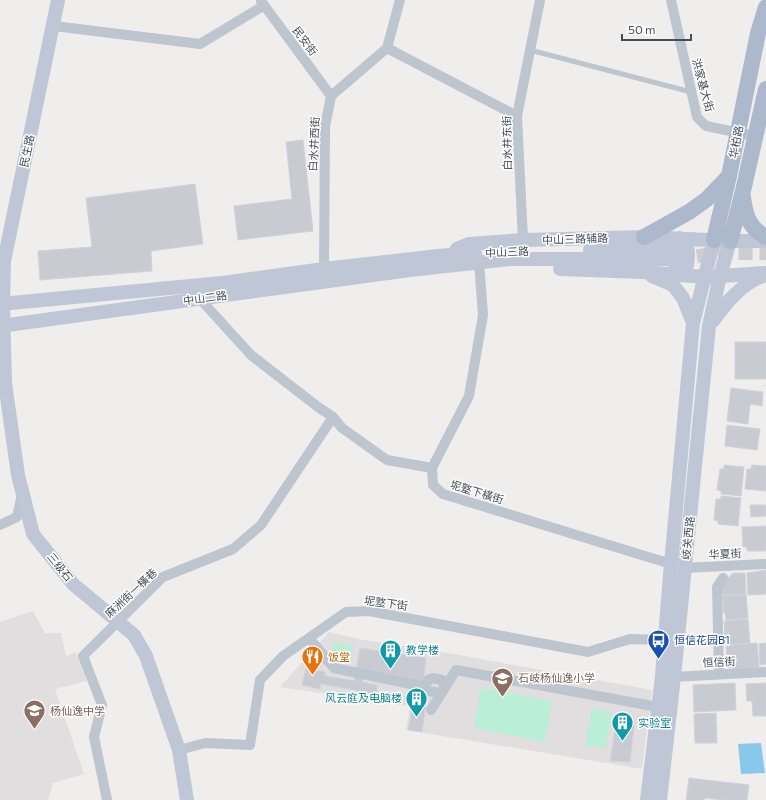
<svg xmlns="http://www.w3.org/2000/svg" width="766" height="800" viewBox="0 0 766 800" font-family="Commissioner,'Noto Sans SC',sans-serif">
  <style>
    .education { fill: #e1dedf }
    .green { fill: #baeed6 }
    .water { fill: #87c8eb }
    .building { fill: #c9cbd3; stroke: #d1d2d9 }
    .lines { fill: none; stroke-linecap: round; stroke-linejoin: round }
    .secondary-tunnel { stroke: #cecdd0; stroke-width: 14; stroke-dasharray: 14 7; stroke-linecap: butt }
    .lane { stroke: #bdc5cf; stroke-width: 5 }
    .street { stroke: #bdc5cf; stroke-width: 10 }
    .secondary { stroke: #bfc7d6; stroke-width: 14 }
    .primary { stroke: #acb8cc; stroke-width: 16 }
    .labels { text-anchor: middle; stroke-width: 3; stroke-linejoin: round; paint-order: stroke }
    .street-label { font-size: 11px; fill: #454d5a; stroke: #fff }
    .transit-label { font-size: 11px; fill: #164399; stroke: #fff; text-anchor: start }
    .culture-label { font-size: 11px; fill: #0d838f; stroke: #fff; text-anchor: start }
    .food-label { font-size: 11px; fill: #c56008; stroke: #fff; text-anchor: start }
    .education-label { font-size: 11px; fill: #785e54; stroke: #fff; text-anchor: start }
  </style>
  <rect width="100%" height="100%" fill="#f0eded"/>
  <path class="education" d="M33,611L45,633H61L66,656L76,652L87,681L55,689L84,774L53,783L48,800H0V622Z
    M329,632L364,640L431,650L652,690L642,769L406,730L410,706L280,687Z"/>
  <path class="green" d="M334,642L343,644L340,660L343,644L354,645L351,662L331,658Z
    M481,688L552,701L545,742L474,728Z
    M592,708L612,712L605,749L585,745Z"/>
  <path class="water" d="M761,743L765,773L741,774L738,744Z"/>
  <path class="building" d="M303,140L313,231L238,240L234,206L292,199L286,142Z
    M195,184L203,244L151,251L152,271L40,280L38,251L92,247L86,198Z
    M735,342H766V379H735Z
    M731,388L763,392L762,406L750,404L748,424L727,421Z
    M727,425L760,429L757,450L725,446Z
    M724,465L744,467L741,496L721,494V491L717,490L720,469H724Z
    M752,465L766,466V491L745,489L747,469H751Z
    M721,496L741,498L738,526L718,524V521L714,520L716,499H721Z
    M750,505H766V516L751,517Z
    M766,526V551H747V547H743L742,527Z
    M766,570V594L748,595L747,573Z
    M733,573H745L746,594L722,595V584Z
    M746,594L748,618L726,620L725,613H724L722,596Z
    M748,619L750,643L728,645L727,638H725L724,621Z
    M757,643L759,667L735,669L728,667L726,646Z
    M766,643V664L760,665L759,644Z
    M360,648L426,658L423,683L363,672L362,682L377,685V694L321,684L320,689L302,685L306,668L325,672V676L354,681Z
    M735,683L736,710L694,712L693,685Z
    M766,683V716H753L752,701H747L746,684Z
    M415,694L427,696L422,732L408,730Z
    M716,713L717,743H695L694,714Z
    M616,724L634,726L630,762L610,761Z
    M689,778L749,785L747,800H722L705,798L704,800H686Z"/>
  <g class="lines">
    <path class="secondary-tunnel" d="M676,259L719,253H766"/>
    <path class="lane" d="M530,50L691,92"/>
    <path class="street" d="M671,0L697,117L706,126L755,136
      M261,1L331,96
      M54,26L200,44L263,6
      M387,48L517,116
      M523,240L517,116L540,0
      M479,262L483,315L469,396L432,468L433,485L443,494L671,564
      M324,269L325,127L331,96L387,48L400,0
      M200,299L251,355L318,407L333,417L342,428L387,460L432,468
      M0,525L17,517L22,494
      M684,568L766,564
      M309,638L334,668L425,687
      M719,674L717,587L723,578
      M674,677L766,672
      M442,693L427,691L425,687L428,680L433,678L442,680L445,688
      M431,710L456,670L658,707
      M179,750L205,743L250,745L260,680L283,656L346,612L369,611L588,652L630,639L665,640
      M107,800L94,737L102,705L83,656L163,577L233,549L261,525L333,417"/>
    <path class="secondary" d="M58,0L4,261L3,304L5,383L18,475L33,534L73,584L134,635L146,656L179,750L187,800
      M457,249L469,244L523,240L644,237L730,241H766
      M590,250L676,249
      M560,269L642,272L705,277L766,273
      M671,273L681,270L687,265C689,254 689,246 680,238
      M652,276L673,285L683,298L693,323
      M0,304L222,283L324,269L438,256L475,253
      M713,321C726,303 741,284 763,276
      M0,326L410,270L509,259H676
      M647,800L662,676L670,575L693,323L714,240
      M660,800L674,677L709,326L720,276L730,241"/>
    <path class="primary" d="M743,197C745,215 749,228 766,237
      M644,237L689,212L707,199L728,177
      M714,240L729,176L758,33L766,7
      M730,241L743,191L766,89"/>
  </g>
  <defs>
    <symbol id="bus-pin" viewBox="-11 -11 22 30"><path d="M0 17L-7.5 6A9.5 9.5 0 1 1 7.5 6Z" fill="#1a4fb4" stroke="#fff"/><path d="M-5-6H5V4H4V6H2V4H-2V6H-4V4H-5ZM-3.5-4V0h7V-4ZM-3.5 1.2v1.5H-2V1.2ZM2 1.2v1.5H3.5V1.2Z" fill="#fff"/></symbol>
    <symbol id="building-pin" viewBox="-11 -11 22 30"><path d="M0 17L-7.5 6A9.5 9.5 0 1 1 7.5 6Z" fill="#0f9aa8" stroke="#fff"/><path d="M-4-6H4V6H1V3H-1V6H-4ZM-2.5-4.3h1.7v1.8h-1.7ZM.8-4.3h1.7v1.8H.8ZM-2.5-1h1.7V.8h-1.7ZM.8-1h1.7V.8H.8Z" fill="#fff"/></symbol>
    <symbol id="restaurant-pin" viewBox="-11 -11 22 30"><path d="M0 17L-7.5 6A9.5 9.5 0 1 1 7.5 6Z" fill="#e8710a" stroke="#fff"/><path d="M-5-6h1v4h1v-4h1v4h1v-4h1v5L-1.5 .5V6h-2V.5L-5-1ZM5-6V6H3V1.5H1.5Q1.5-4 5-6Z" fill="#fff"/></symbol>
    <symbol id="school-pin" viewBox="-11 -11 22 30"><path d="M0 17L-7.5 6A9.5 9.5 0 1 1 7.5 6Z" fill="#8d6e63" stroke="#fff"/><path d="M0-5L7-2L0 1L-7-2ZM-4 1L0 2.5L4 1V4Q0 6-4 4Z" fill="#fff"/></symbol>
  </defs>
  <g fill-rule="evenodd">
    <use href="#bus-pin" x="646" y="628" width="25" height="34"/>
    <use href="#building-pin" x="378" y="638" width="25" height="34"/>
    <use href="#restaurant-pin" x="300" y="644" width="25" height="34"/>
    <use href="#school-pin" x="490" y="666" width="25" height="34"/>
    <use href="#building-pin" x="404" y="686" width="25" height="34"/>
    <use href="#school-pin" x="22" y="698" width="25" height="34"/>
    <use href="#building-pin" x="610" y="710" width="25" height="34"/>
  </g>
  <g class="labels">
    <g class="street-label">
      <text transform="translate(305 41) rotate(53)" y="4">民安街</text>
      <text transform="translate(703 85) rotate(75)" y="4">洪家基大街</text>
      <text transform="translate(736 142) rotate(-79)" y="4">华柏路</text>
      <text transform="translate(507 143) rotate(-91)" y="4">白水井东街</text>
      <text transform="translate(314 144) rotate(-87)" y="4">白水井西街</text>
      <text transform="translate(27 151) rotate(-78)" y="4">民生路</text>
      <text transform="translate(575 239) rotate(-2)" y="4">中山三路辅路</text>
      <text transform="translate(507 252) rotate(-3)" y="4">中山三路</text>
      <text transform="translate(205 298) rotate(-8)" y="4">中山二路</text>
      <text transform="translate(477 492) rotate(17)" y="4">坭墪下橫街</text>
      <text transform="translate(688 538) rotate(-84)" y="4">岐关西路</text>
      <text transform="translate(725 554) rotate(-3)" y="4">华夏街</text>
      <text transform="translate(60 567) rotate(51)" y="4">三级石</text>
      <text transform="translate(131 593) rotate(-43)" y="4">麻洲街一橫巷</text>
      <text transform="translate(386 603) rotate(8)" y="4">坭墪下街</text>
      <text transform="translate(719 662) rotate(-3)" y="4">恒信街</text>
    </g>
    <g class="transit-label">
      <text x="674" y="644">恒信花园B1</text>
    </g>
    <g class="culture-label">
      <text x="406" y="654">教学楼</text>
      <text x="402" y="702" text-anchor="end">风云庭及电脑楼</text>
      <text x="638" y="727">实验室</text>
    </g>
    <g class="food-label">
      <text x="328" y="661">饭堂</text>
    </g>
    <g class="education-label">
      <text x="518" y="682">石岐杨仙逸小学</text>
      <text x="50" y="715">杨仙逸中学</text>
    </g>
  </g>
  <path d="M622 34v6h69v-6" fill="none" stroke="#454d5a" stroke-width="2"/>
  <text x="628" y="34" font-size="12" fill="#454d5a" stroke="#ffffff" stroke-width="3" paint-order="stroke">50 m</text>
</svg>
